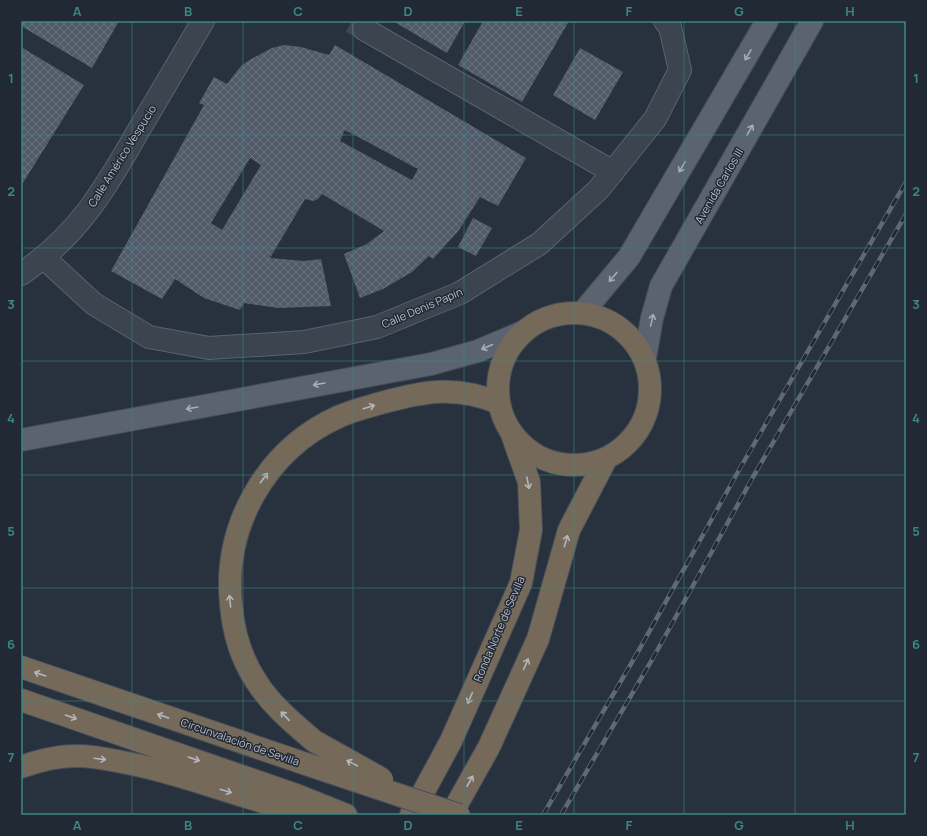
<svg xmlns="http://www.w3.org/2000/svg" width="927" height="836" viewBox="0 0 927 836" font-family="Manrope,sans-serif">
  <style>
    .building { fill: url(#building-cross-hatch); fill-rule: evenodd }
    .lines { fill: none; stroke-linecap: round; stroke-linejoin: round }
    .minor-tunnel { stroke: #3e4754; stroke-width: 22; stroke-dasharray: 22 11; stroke-linecap: butt }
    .minor-casing { stroke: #5a626d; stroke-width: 24 }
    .major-casing { stroke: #464d58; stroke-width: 24 }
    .highway-casing { stroke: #474f5a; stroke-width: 24 }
    .minor { stroke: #3c444f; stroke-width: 22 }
    .major { stroke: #5a636f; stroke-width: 22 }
    .highway { stroke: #756a5a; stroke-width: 22 }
    .rail-casing { stroke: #5f6876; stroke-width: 4.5 }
    .rail { stroke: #212935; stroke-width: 3; stroke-dasharray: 9; stroke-linecap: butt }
    .highway-bridge-casing { stroke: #474f5a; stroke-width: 24; stroke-linecap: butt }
    .highway-bridge { stroke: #756a5a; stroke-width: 22 }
    .oneway { stroke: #a6adb8 }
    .oneway2 { stroke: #b2b6bf }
    .grid { fill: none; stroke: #3a8885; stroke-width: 1; stroke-opacity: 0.55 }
    .labels { text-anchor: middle; stroke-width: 3; stroke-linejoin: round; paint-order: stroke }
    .street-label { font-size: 11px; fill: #b9bfca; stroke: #212935 }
    .neatline { fill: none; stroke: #3a8885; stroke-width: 1.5 }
    .grid-label { font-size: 13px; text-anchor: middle; font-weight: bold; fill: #3a8885 }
  </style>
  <defs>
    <pattern id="building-cross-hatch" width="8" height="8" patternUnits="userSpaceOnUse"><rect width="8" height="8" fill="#525b6a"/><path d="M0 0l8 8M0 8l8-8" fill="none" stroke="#69717e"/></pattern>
  </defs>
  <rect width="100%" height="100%" fill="#28323f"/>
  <path class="building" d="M21,21H119L92,68L21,26Z
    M393,21H465L447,53Z
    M483,21H569L522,102L458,65Z
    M284,45L301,47L329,55L335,45L526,158L498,206L480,197L459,230L433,259L429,256L412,272L383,289L360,298L344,254L367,244L384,231L322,194L318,199L313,201L305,199L270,258L304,261L321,259L331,306L278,308L244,303L240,310L204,298L175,279L162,299L111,271L204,105L199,103L214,77L227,84L241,66L251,59L272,48ZM345,130L418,169L412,180L340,141ZM250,158L261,165L222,230L211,223Z
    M21,47L84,85L21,186Z
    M580,48L623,72L595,120L553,95Z
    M473,218L492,228L476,256L458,247Z"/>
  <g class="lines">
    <path class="minor-tunnel" d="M351,22L364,29"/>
    <defs>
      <path id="minor" d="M364,29L613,172
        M44,258L94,304L149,337L209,348L304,342L377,327L460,293L539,244L598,190L655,119L680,70L670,27L665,21
        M21,274C80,234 106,187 140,128C161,92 182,57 203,21"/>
      <path id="major" d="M583,312L629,257L767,21
        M645,358L652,318L661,286L812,21
        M21,440L431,364L478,351L523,332"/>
      <path id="highway" d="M498 389a76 76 0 1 1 152 0a76 76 0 1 1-152 0Z
        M21,667L306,764
        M21,700L296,795L346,815
        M314,741C293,723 271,705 256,681C241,658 233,630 231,604C223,526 266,450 338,417C351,411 367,407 381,403C424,391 456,385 499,403
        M21,767C38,761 56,756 74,756C90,755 107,759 122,762C187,774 248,801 312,815
        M411,815L451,741L521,583L531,530L529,482L513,437
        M451,815L489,747L538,639L569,530L606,459"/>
    </defs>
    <use href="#minor" class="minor-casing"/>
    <use href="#major" class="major-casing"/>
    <use href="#highway" class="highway-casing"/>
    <use href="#minor" class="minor"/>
    <use href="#major" class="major"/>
    <use href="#highway" class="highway"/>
    <defs>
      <path id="rail" d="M543,815L639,650L739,470L906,182
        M561,815L653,658L753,477L906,214"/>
    </defs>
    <use href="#rail" class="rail-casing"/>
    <use href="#rail" class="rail"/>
    <defs>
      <path id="highway-bridge" d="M314,741L382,779
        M306,764L459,815"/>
    </defs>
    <use href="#highway-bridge" class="highway-bridge-casing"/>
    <use href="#highway-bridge" class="highway-bridge"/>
  </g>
  <defs><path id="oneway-shaft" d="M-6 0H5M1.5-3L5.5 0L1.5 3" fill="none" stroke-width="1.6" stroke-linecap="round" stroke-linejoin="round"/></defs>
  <g class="oneway">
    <use href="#oneway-shaft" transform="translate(748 55) rotate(120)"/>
    <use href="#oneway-shaft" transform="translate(750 130) rotate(-60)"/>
    <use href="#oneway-shaft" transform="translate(682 167) rotate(120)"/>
    <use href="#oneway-shaft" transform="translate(613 277) rotate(130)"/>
    <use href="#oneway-shaft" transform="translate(652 320) rotate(-77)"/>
    <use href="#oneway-shaft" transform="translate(487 347) rotate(156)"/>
    <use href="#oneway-shaft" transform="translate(319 384) rotate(170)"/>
    <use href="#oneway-shaft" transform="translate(192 408) rotate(170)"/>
  </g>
  <g class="oneway2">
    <use href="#oneway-shaft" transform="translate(369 407) rotate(-18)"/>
    <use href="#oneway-shaft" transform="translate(264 478) rotate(-53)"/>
    <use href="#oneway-shaft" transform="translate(528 483) rotate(79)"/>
    <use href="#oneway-shaft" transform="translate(566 541) rotate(-74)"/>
    <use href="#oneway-shaft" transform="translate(230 601) rotate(-96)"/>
    <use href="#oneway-shaft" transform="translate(526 664) rotate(-66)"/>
    <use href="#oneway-shaft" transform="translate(40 674) rotate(-161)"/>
    <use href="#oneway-shaft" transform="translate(470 698) rotate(114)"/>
    <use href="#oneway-shaft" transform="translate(163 716) rotate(-161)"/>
    <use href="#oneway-shaft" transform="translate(285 716) rotate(-133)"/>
    <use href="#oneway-shaft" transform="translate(71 717) rotate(19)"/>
    <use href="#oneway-shaft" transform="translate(100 759) rotate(7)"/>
    <use href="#oneway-shaft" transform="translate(194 759) rotate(19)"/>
    <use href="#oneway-shaft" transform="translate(352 763) rotate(-152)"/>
    <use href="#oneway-shaft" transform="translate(470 781) rotate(-61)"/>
    <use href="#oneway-shaft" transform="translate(226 791) rotate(17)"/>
  </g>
  <path class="grid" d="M132,21V815M243,21V815M353,21V815M464,21V815M574,21V815M684,21V815M795,21V815M21,135H906M21,248H906M21,361H906M21,475H906M21,588H906M21,701H906"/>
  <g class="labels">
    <g class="street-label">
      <text transform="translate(122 156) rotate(-58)" y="4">Calle Américo Vespucio</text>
      <text transform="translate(719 186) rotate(-60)" y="4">Avenida Carlos III</text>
      <text transform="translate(422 308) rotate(-23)" y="4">Calle Denis Papin</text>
      <text transform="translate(499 629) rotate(-67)" y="4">Ronda Norte de Sevilla</text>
      <text transform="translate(240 742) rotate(19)" y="4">Circunvalación de Sevilla</text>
    </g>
  </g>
  <rect width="927" height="836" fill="none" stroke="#212935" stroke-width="44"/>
  <rect x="22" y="22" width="883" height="792" class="neatline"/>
  <g class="grid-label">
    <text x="77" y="16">A</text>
    <text x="188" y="16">B</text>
    <text x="298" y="16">C</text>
    <text x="408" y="16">D</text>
    <text x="519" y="16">E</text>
    <text x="629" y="16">F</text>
    <text x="739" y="16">G</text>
    <text x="850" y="16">H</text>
    <text x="11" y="83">1</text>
    <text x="916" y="83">1</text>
    <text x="11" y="196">2</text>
    <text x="916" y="196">2</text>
    <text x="11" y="309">3</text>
    <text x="916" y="309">3</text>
    <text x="11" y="423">4</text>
    <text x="916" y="423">4</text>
    <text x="11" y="536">5</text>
    <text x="916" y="536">5</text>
    <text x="11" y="649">6</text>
    <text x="916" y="649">6</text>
    <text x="11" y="762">7</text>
    <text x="916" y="762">7</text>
    <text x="77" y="830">A</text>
    <text x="188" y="830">B</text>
    <text x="298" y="830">C</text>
    <text x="408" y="830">D</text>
    <text x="519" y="830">E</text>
    <text x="629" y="830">F</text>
    <text x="739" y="830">G</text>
    <text x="850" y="830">H</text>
  </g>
</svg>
